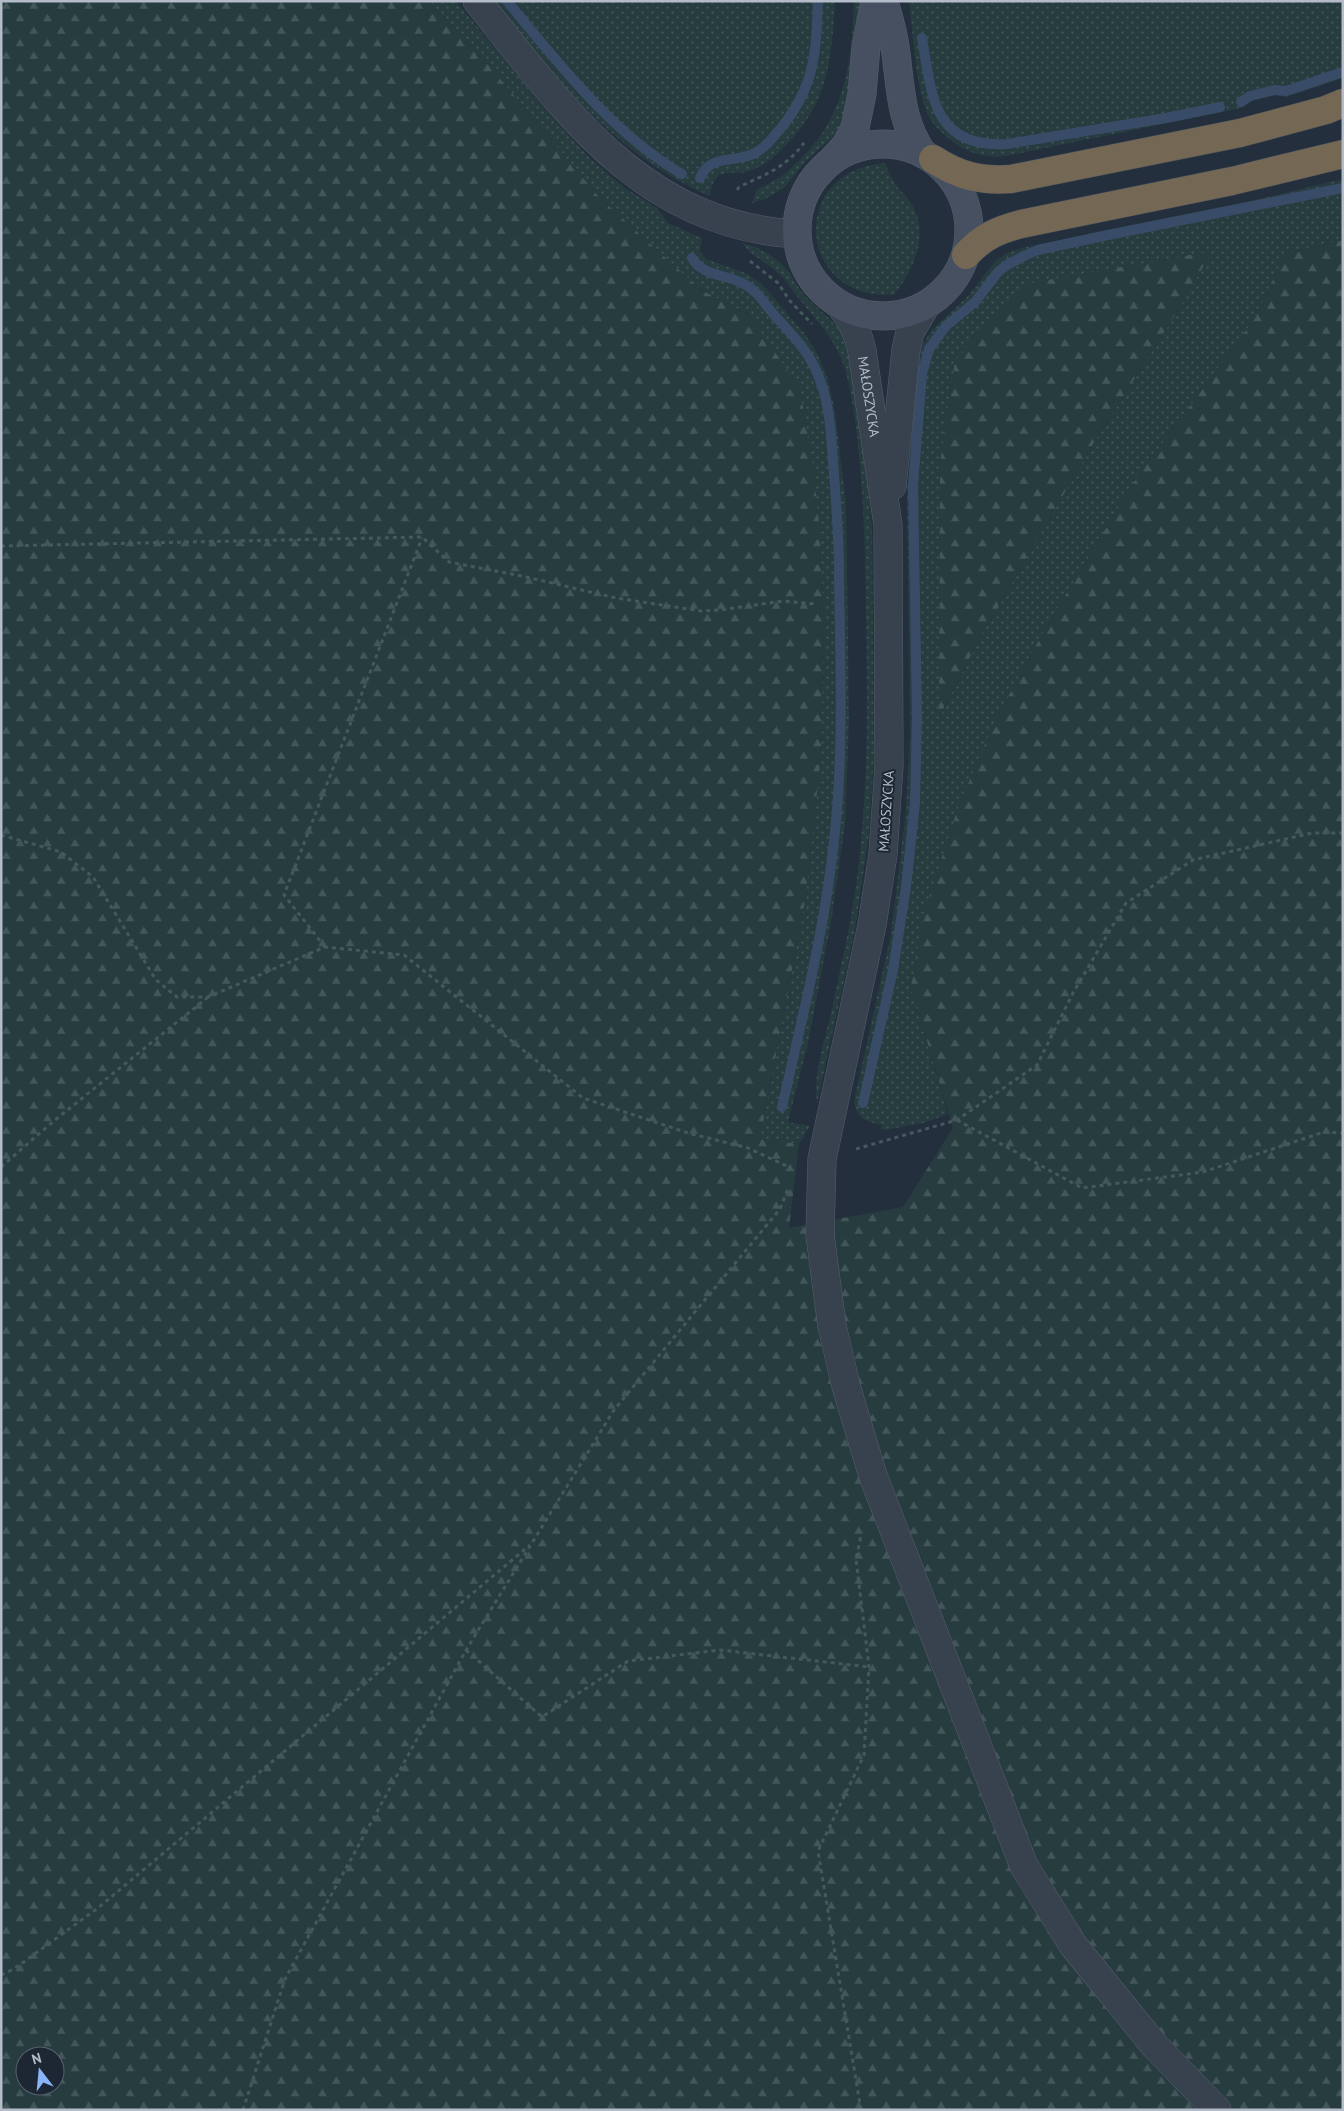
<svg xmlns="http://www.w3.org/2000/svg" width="1344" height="2111" viewBox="0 0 1344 2111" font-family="'PT Sans',sans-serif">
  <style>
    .grass { fill: url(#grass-dots); fill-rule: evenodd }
    .forest { fill: url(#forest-firs); fill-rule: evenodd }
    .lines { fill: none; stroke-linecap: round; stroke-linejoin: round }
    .stream { stroke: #394c67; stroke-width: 10 }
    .street-casing { stroke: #565f6c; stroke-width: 29 }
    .secondary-casing { stroke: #565f6c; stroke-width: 29 }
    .highway-casing { stroke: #434c59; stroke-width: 29 }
    .path { stroke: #44595c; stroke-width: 3; stroke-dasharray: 4 4; stroke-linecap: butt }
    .street { stroke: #38414e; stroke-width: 28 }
    .secondary { stroke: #465061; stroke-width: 28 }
    .highway { stroke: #746855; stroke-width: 28 }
    .labels { text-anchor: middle; stroke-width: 4; stroke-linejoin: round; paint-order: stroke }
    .street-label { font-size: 14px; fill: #b4bcc9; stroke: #1d2633 }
  </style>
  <defs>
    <pattern id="grass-dots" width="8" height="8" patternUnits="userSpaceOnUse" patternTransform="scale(1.25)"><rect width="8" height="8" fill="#263c3f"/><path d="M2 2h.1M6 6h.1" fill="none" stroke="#435659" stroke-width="1.8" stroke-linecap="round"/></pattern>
    <pattern id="forest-firs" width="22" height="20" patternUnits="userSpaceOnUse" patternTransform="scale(1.25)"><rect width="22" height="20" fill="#263c3f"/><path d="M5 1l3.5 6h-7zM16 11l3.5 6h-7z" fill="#435659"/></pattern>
  </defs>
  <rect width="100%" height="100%" fill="#242f3e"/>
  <path class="grass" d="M427,1H456L551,116L592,160L625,188L657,208L668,223L702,238L700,251L706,259L748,274L762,284L805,334L816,351L827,376L835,411L846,506L849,718L845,824L831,922L808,1043L788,1122L810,1126L799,1144L760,1139L805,901L821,756L824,619L820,541L750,315L701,290L599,197L474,48Z
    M493,1H835C832,52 830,94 796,134C788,143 779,153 769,161C762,166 753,170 745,172C736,174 722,170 716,178C712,183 711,191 710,196C617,156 555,79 493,1Z
    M854,1H861L851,105L839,131L806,161L784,188L765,199L752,203L756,191C760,186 767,185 772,182C779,178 786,173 791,168C844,122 852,68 854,1Z
    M909,1H1343V78L1286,97L1275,95L1251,101L1241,108L1006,156C986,158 968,154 952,141C944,135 936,128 930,119C916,95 913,31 909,1Z
    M885,163C889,172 893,182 900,190C904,195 909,199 912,205C930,234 913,271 894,295C795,300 788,170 885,163Z
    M1343,179V240L1285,254L1255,318L1134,482L1042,634L995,721L911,988L948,1114L924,1123L885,1130L880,1129L882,1125C868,1122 856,1119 854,1101L891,934L906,811L910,732L907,490L918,360L922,346L931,331L969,295L995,261L1009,252L1026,247L1251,201ZM1179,309L1096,439L983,632L940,716V463L955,360Z
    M743,243C761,248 777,257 789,272C795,281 799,290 807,298C821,312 836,322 847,340L867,471L872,528L874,755L869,834L855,930L817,1103C813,1071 825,1040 832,1009C841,966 851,923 857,879C868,793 868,707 866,621C865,543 864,466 850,389C842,345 823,329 797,296C791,289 787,281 780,275C771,265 746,253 743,243Z"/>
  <path class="forest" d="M1,1H427L474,48L599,197L701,290L750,315L800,389L815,479L820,541L824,619L821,756L805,901L760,1139L799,1144L789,1228L903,1207L953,1128L911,988L923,916L959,805L995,721L1042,634L1134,482L1255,318L1285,254L1343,240V2110H1ZM25,2056H55V2086H25Z
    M1212,251L1179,309L1096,439L983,632L939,717L940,463L955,360L1025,284Z"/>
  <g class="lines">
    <path class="stream" d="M507,1C559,64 611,132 682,174
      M922,38C932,95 932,148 1007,144L1166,118L1220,107
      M1241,102L1250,96L1275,90L1286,91L1343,72
      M700,178C710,154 734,163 753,154C766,148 772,138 781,128C815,86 816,53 818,1
      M692,258C703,277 727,274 744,284C756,290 762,300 770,310C786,329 804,345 815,368C829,397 831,430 833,462C836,499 839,536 839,573C840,659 844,745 835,831C826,924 803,1015 782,1107
      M863,1103L893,970L906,887L915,803L917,717L913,485L922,374L929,349L946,326L975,302L998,272L1007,265L1026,255L1038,250L1103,236L1343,188"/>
    <defs>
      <g id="street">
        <path d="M477,1C565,110 642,225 796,234"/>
        <path id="s1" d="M839,304C851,319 858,332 862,351L888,525L889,766L883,854L872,925L822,1159L820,1235L832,1326L846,1386L873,1476L1024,1866L1073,1945L1155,2046L1217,2110"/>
        <path d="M892,486L906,350L910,332L926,305"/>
      </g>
      <path id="secondary" d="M884,1C888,16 893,31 895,47C901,86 899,119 923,154
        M797 230a86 86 0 1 1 172 0a86 86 0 1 1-172 0Z
        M833,159L846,145L855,128L862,94L866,47L875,1"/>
      <path id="highway" d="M933,159C959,176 980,181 1011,179L1240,133L1326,110L1343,103
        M966,255C982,237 998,230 1021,224L1232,181L1343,154"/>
    </defs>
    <use href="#street" class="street-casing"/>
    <use href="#secondary" class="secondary-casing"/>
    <use href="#highway" class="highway-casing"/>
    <path class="path" d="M737,190L739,187C767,173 783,170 804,143
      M750,261L778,283L790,301L812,324
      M1,546L422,537L449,562L522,576L616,598L701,611L720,610L783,601L816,604
      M1,835L61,852L93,877L156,980L177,997H208L325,947L404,955L583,1098L688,1133L748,1148L791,1168
      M325,947L284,895L422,538
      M957,1120L1082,1188L1203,1172L1324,1132L1343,1133
      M856,1149L957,1120L1037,1065L1073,993L1126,903L1193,860L1312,833H1343
      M1,1167L55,1120L207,998
      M466,1650L542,1717L628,1661L720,1650L869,1667
      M1,1975L14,1969L98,1908L530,1545
      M243,2110L285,1979L466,1650L614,1410L780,1209L788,1189
      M861,2110L818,1851L864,1755L869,1667L856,1559L861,1536"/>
    <use href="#street" class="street"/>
    <use href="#secondary" class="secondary"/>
    <use href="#highway" class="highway"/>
  </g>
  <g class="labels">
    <g class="street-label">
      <text dy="5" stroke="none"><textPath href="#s1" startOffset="99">MAŁOSZYCKA</textPath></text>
      <text transform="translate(886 811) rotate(-86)" y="5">MAŁOSZYCKA</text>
    </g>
  </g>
  <rect width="1344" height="2111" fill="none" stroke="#b4bcc9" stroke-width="5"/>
  <g transform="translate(40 2071) rotate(344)"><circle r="24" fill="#1d2633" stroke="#59626f"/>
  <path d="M0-4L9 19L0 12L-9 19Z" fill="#8ab4f8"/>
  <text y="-8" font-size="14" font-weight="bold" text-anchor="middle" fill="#b4bcc9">N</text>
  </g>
</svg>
